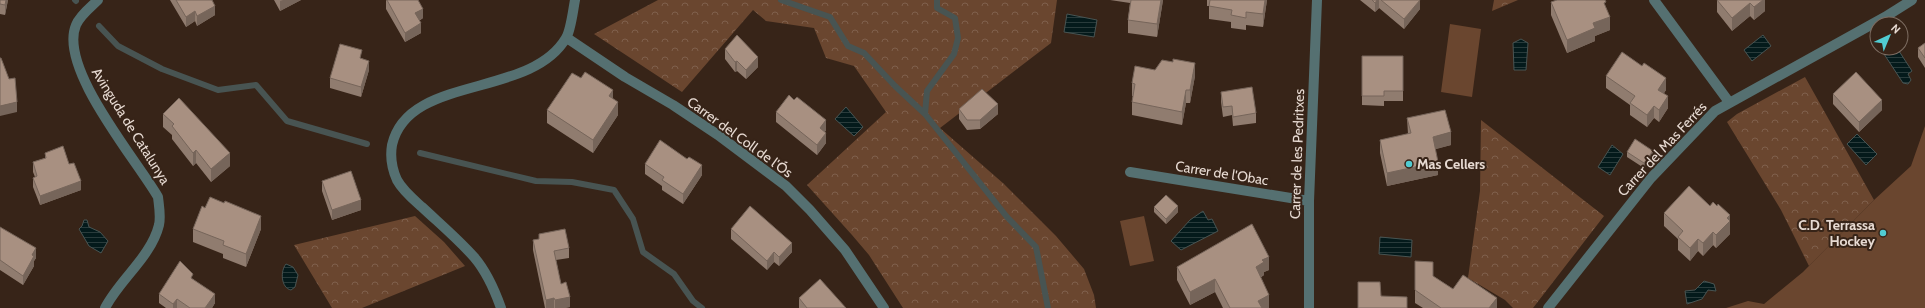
<svg xmlns="http://www.w3.org/2000/svg" width="1925" height="308" viewBox="0 0 1925 308" font-family="Cabin,sans-serif">
  <style>
    .forest { fill: url(#forest-crowns) }
    .garden { fill: #6a462f }
    .water { fill: url(#water-rules); stroke: #485452 }
    .lines { fill: none; stroke-linecap: round; stroke-linejoin: round }
    .stream { stroke: #485452; stroke-width: 6 }
    .minor { stroke: #557071; stroke-width: 10 }
    .wall { fill: #907c6f }
    .shaded-wall { fill: #76655a }
    .building { fill: #a89081; stroke: #76655a }
    .poi-dot { fill: #51ccd2; stroke: #372418; stroke-width: 1.5 }
    .labels { text-anchor: middle; stroke-width: 4; stroke-linejoin: round; paint-order: stroke }
    .street-label { font-size: 14px; fill: #e7dad2; stroke: #372418 }
    .poi-label { font-size: 14px; font-weight: bold; fill: #e7dad2; stroke: #372418; text-anchor: start }
  </style>
  <defs>
    <pattern id="forest-crowns" width="20" height="18" patternUnits="userSpaceOnUse"><rect width="20" height="18" fill="#6a462f"/><path d="M2 6a3 3 0 1 1 6 0M12 15a3 3 0 1 1 6 0" fill="none" stroke="#7f604c"/></pattern>
    <pattern id="water-rules" width="6" height="5" patternUnits="userSpaceOnUse"><rect width="6" height="5" fill="#041a1b"/><path d="M0 2.5h6" fill="none" stroke="#293b3b"/></pattern>
  </defs>
  <rect width="100%" height="100%" fill="#372418"/>
  <path class="forest" d="M658,0H1057L1051,43L940,128L1004,184L1056,236L1084,269L1094,295L1096,308H903L869,255L852,235L807,185L886,112L854,66L826,58L814,28L766,21L753,10L682,92L594,34Z
    M1494,0H1518L1492,11Z
    M1805,77L1874,200L1809,266L1781,210L1727,122L1737,114Z
    M1481,120L1604,216L1533,308H1513L1505,300L1468,278L1480,191Z
    M415,216L444,242L465,266L362,308H332L294,245Z"/>
  <path class="garden" d="M1450,24L1481,29L1472,97L1441,92Z
    M1925,126V308H1726L1748,301L1764,304L1803,272L1874,200L1911,166Z
    M1144,216L1154,261L1130,266L1120,221Z"/>
  <path class="water" d="M1067,14L1097,20L1094,37L1064,32Z
    M1763,35L1771,46L1752,61L1744,50Z
    M1521,39L1528,43L1526,70H1514L1513,43Z
    M1893,48H1897L1912,71L1908,74L1911,80L1908,84L1903,83L1884,54Z
    M846,107L863,127L854,136L835,119Z
    M1857,134L1877,154L1866,165L1847,144Z
    M1612,145L1623,154L1610,175L1598,167Z
    M1203,211L1208,220L1212,219L1218,231L1181,250L1171,241L1190,220Z
    M84,220H87L89,227L100,232L108,241L101,253L89,246L79,229L82,226Z
    M1380,237L1412,240L1411,257L1379,254Z
    M286,264L293,267L298,275L295,287L291,290C281,288 280,271 286,264Z
    M1704,281L1714,284L1716,291L1708,290L1702,299L1687,304L1685,291L1695,290Z"/>
  <g class="lines">
    <path class="stream" d="M75,0L76,1
      M781,0L830,17L848,46L864,53L895,86L925,114
      M937,0V8L955,18L958,38L954,54L927,91L925,114L1007,217L1036,247L1048,308
      M99,26L118,46L162,69L218,90L256,85L287,121L367,144
      M420,153L536,181L572,182L614,190L633,219L643,252L674,274L693,301L702,308"/>
    <path class="minor" d="M98,0C91,7 80,15 76,25C58,68 136,159 158,197C159,206 161,216 159,225C151,257 120,279 105,308
      M1654,0L1729,102
      M567,38L625,77L673,105L718,135L786,186L810,210L845,250L884,308
      M1130,172L1309,201
      M501,308C495,291 486,271 474,257C458,239 439,223 422,207C413,199 403,191 397,180C392,169 390,157 392,145C408,74 530,99 566,38C571,30 573,10 575,0
      M1309,308V201L1317,0
      M1548,308L1651,178L1715,111L1885,17L1912,0"/>
  </g>
  <path class="wall" d="M0,0H8L5,15L0,14Z
    M170,0H212L215,15L197,26L195,21L186,27Z
    M274,0H301L280,11Z
    M386,0L423,18L419,21L421,33L405,42L386,9Z
    M1110,0H1163L1157,37L1128,33V20L1130,3Z
    M1207,0H1267L1263,27L1246,25V30L1231,28V22L1209,19V6H1207Z
    M1360,0H1420V9L1404,29L1379,8L1375,12Z
    M1717,0H1765V11L1754,20L1750,16L1732,31L1717,12Z
    M1551,2L1606,8L1610,30L1595,36V41L1567,53L1551,15Z
    M1925,43V68L1918,57V48Z
    M725,49L758,67L746,79L737,71L735,72L725,59Z
    M1362,56H1403V101H1384V106L1362,105Z
    M362,58L369,70L361,97L330,88V78Z
    M1155,70L1195,76L1190,103H1186L1182,125L1132,115V102L1133,96H1132V83Z
    M1606,76L1666,90L1664,93L1668,108L1659,122L1654,118L1647,127L1630,115V105L1606,88Z
    M1221,92L1256,113V123L1233,126L1232,115L1223,117L1221,102Z
    M1833,94L1882,110L1859,132L1833,104Z
    M613,99L618,115L593,153L547,123V110Z
    M959,109L998,114L980,129L967,130L959,119Z
    M776,112L826,130L825,132L826,143L817,155L776,122Z
    M163,114L230,166L211,182L196,163L193,166L172,139V135L163,127Z
    M1407,118L1451,145L1435,149L1438,175L1387,186L1380,153V140L1408,134Z
    M1627,152L1653,156L1644,168L1627,157Z
    M45,153L69,164L81,190L40,205L33,187V178L35,177L33,172V162L45,158Z
    M645,164L702,175L683,204L662,190V186L645,174Z
    M322,181L361,210L332,220L322,191Z
    M1710,206H1717L1730,215V234L1716,248L1713,245L1703,256L1698,251L1690,261L1678,250V239L1664,226V213Z
    M1154,207L1178,212L1166,224L1154,212Z
    M205,208L261,229L246,267L223,258V254L193,242V229Z
    M0,227L36,258L34,261V266L23,285L0,270Z
    M731,229L792,252L779,266L774,262L767,270L731,239Z
    M539,234L569,248V258L556,260L561,284L570,307L564,308H545L533,250V240L539,239Z
    M1415,261L1433,276L1453,289L1497,308H1423L1415,303Z
    M1177,267L1269,270L1264,272V275L1260,278L1269,308H1223L1215,292L1190,305L1177,280Z
    M193,279L215,303L212,308H166L159,303V294Z
    M799,298L846,308H799Z"/>
  <path class="shaded-wall" d="M6,0H8L5,15V5Z
    M283,0H301L280,11V1Z
    M1161,0H1163L1157,37V24Z
    M1265,0H1267L1263,27V14Z
    M1377,0H1379V8L1375,12V3Z
    M1420,0V9L1404,29V19Z
    M1760,0H1765V11L1754,20V7Z
    M1750,3V16L1732,31V18Z
    M215,6V15L197,26V16Z
    M423,9V18L415,23V13Z
    M195,11V21L186,27V17Z
    M1610,17V30L1595,36V41L1567,53V40L1593,23Z
    M421,23V33L405,42V33Z
    M758,57V67L746,79V70Z
    M369,61V70L361,97V87Z
    M737,61V71L735,72V62Z
    M1195,63V76L1190,103V90Z
    M1666,78V90L1658,102V90Z
    M613,90V103L609,96Z
    M1186,90V103L1182,125V112Z
    M1668,96V108L1659,122V110Z
    M1882,100V110L1859,132V122Z
    M17,102V112L0,116V106Z
    M618,102V115L593,153V140Z
    M998,104V114L980,129V120Z
    M1654,106V118L1647,127V115Z
    M826,120V130L820,138V128Z
    M1451,132V145L1433,150V137Z
    M826,133V143L817,155V145Z
    M196,150V163L193,166V153Z
    M1653,151V156L1644,168V163Z
    M230,153V166L211,182V169Z
    M1438,162V175L1387,186V173Z
    M702,165V175L683,204V194Z
    M81,181V190L40,205V196Z
    M361,200V210L332,220V210Z
    M1178,206V212L1166,224V219Z
    M1730,215V234L1716,248V235Z
    M261,216V229L246,267V254Z
    M1713,232V245L1703,256V243Z
    M1698,239V251L1690,261V248Z
    M792,243V252L779,266V257Z
    M36,248V258L34,261V266L23,285V276L32,255Z
    M774,252V262L767,270V261Z
    M1269,257V270L1264,272V275L1256,280V267L1262,260Z
    M1215,279V292L1190,305V292Z
    M215,294V303L212,308H205Z
    M1269,295V308H1258V301Z
    M570,297V307L564,308H555V300Z
    M554,298V308H546V300Z
    M1497,298V308H1489Z
    M177,299V308H173V304Z"/>
  <path class="building" d="M0,0H6L5,5L0,4Z
    M176,0H212L215,6L197,16L195,11L186,17Z
    M387,0H418L423,9L415,13L421,23L405,33Z
    M1131,0H1161L1157,24L1128,20Z
    M1210,0H1265L1263,14L1246,12V18L1231,15L1232,10L1209,6Z
    M1372,0H1377L1375,3Z
    M1381,0H1420L1404,19Z
    M1557,0H1605L1606,2L1604,3L1610,17L1593,23L1595,28L1567,40L1551,2Z
    M1717,0H1763L1754,7L1750,3L1732,18Z
    M737,35L758,57L746,70L737,61L735,62L725,49Z
    M1925,43V58L1918,48Z
    M340,44L362,50L360,58L369,61L361,87L330,78Z
    M1622,52L1642,66L1644,63L1666,78L1658,90L1668,96L1659,110L1654,106L1647,115L1630,103L1635,96L1606,76Z
    M1362,56H1403V91H1384V96H1362Z
    M0,58H1L9,79L15,78L17,102L0,106Z
    M1173,59L1195,63L1190,90H1186L1182,112L1132,102L1135,84L1132,83L1135,66L1155,70L1162,60L1173,62Z
    M585,72L613,90L609,96L618,102L593,140L547,110L572,73L581,78Z
    M1856,72L1882,100L1859,122L1833,94Z
    M1252,87L1256,113L1233,117L1232,106L1223,107L1221,92Z
    M982,89L998,104L980,120H967L959,109Z
    M789,95L794,100L797,97L826,120L820,128L826,133L817,145L776,112Z
    M179,98L230,153L211,169L196,150L193,153L172,126L174,124L163,114Z
    M1445,110L1451,132L1433,137L1438,162L1387,173L1380,140L1411,133L1407,118Z
    M1635,139L1653,151L1644,163L1627,152Z
    M660,140L687,159L689,157L702,165L683,194L662,180L664,177L645,164Z
    M63,146L69,164L74,163L81,181L40,196L33,178L37,176L33,162L46,158L45,153Z
    M351,171L361,200L332,210L322,181Z
    M1689,186L1710,206L1713,202L1717,206L1718,204L1730,215L1727,218L1730,221L1716,235L1713,232L1703,243L1698,239L1690,248L1678,237L1683,231L1664,213Z
    M1166,195L1178,206L1166,219L1154,207Z
    M210,197L224,203L225,201L261,216L246,254L223,245L224,241L193,229L202,206L205,208Z
    M750,206L792,243L779,257L774,252L767,261L731,229Z
    M1252,224L1269,257L1262,260L1264,262L1256,267L1269,295L1258,301L1262,308H1230L1215,279L1190,292L1177,267Z
    M0,227L36,248L32,255L34,256L23,276L0,260Z
    M565,229L569,248L554,251L561,284L566,282L570,297L555,300L554,298L546,300L533,240L539,239V234Z
    M180,261L193,274L191,278L215,294L205,308H190L177,299L173,304L159,294Z
    M1415,261L1433,262V276L1453,289L1463,275L1497,298L1489,308H1441L1415,290Z
    M820,279L846,308H807L799,298Z
    M1358,282H1380L1381,296L1407,297V308H1358Z"/>
  <g class="poi-dot">
    <circle cx="1409" cy="164" r="4"/>
    <circle cx="1883" cy="233" r="4"/>
  </g>
  <g class="labels">
    <g class="street-label">
      <text transform="translate(131 126) rotate(58)" y="5">Avinguda de Catalunya</text>
      <text transform="translate(740 137) rotate(36)" y="5">Carrer del Coll de l'Ós</text>
      <text transform="translate(1662 149) rotate(-47)" y="5">Carrer del Mas Ferrés</text>
      <text transform="translate(1297 154) rotate(-88)" y="5">Carrer de les Pedritxes</text>
      <text transform="translate(1222 173) rotate(9)" y="5">Carrer de l'Obac</text>
    </g>
    <g class="poi-label">
      <text x="1417" y="169">Mas Cellers</text>
      <text x="1875" y="230" text-anchor="end">C.D. Terrassa<tspan x="1875" dy="16">Hockey</tspan></text>
    </g>
  </g>
  <g transform="translate(1889 36) rotate(44)"><circle r="19" fill="#372418" stroke="#7d6d62"/>
  <path d="M0-3L7 15L0 10L-7 15Z" fill="#51ccd2"/>
  <text y="-6" font-size="11" font-weight="bold" text-anchor="middle" fill="#e7dad2">N</text>
  </g>
</svg>
